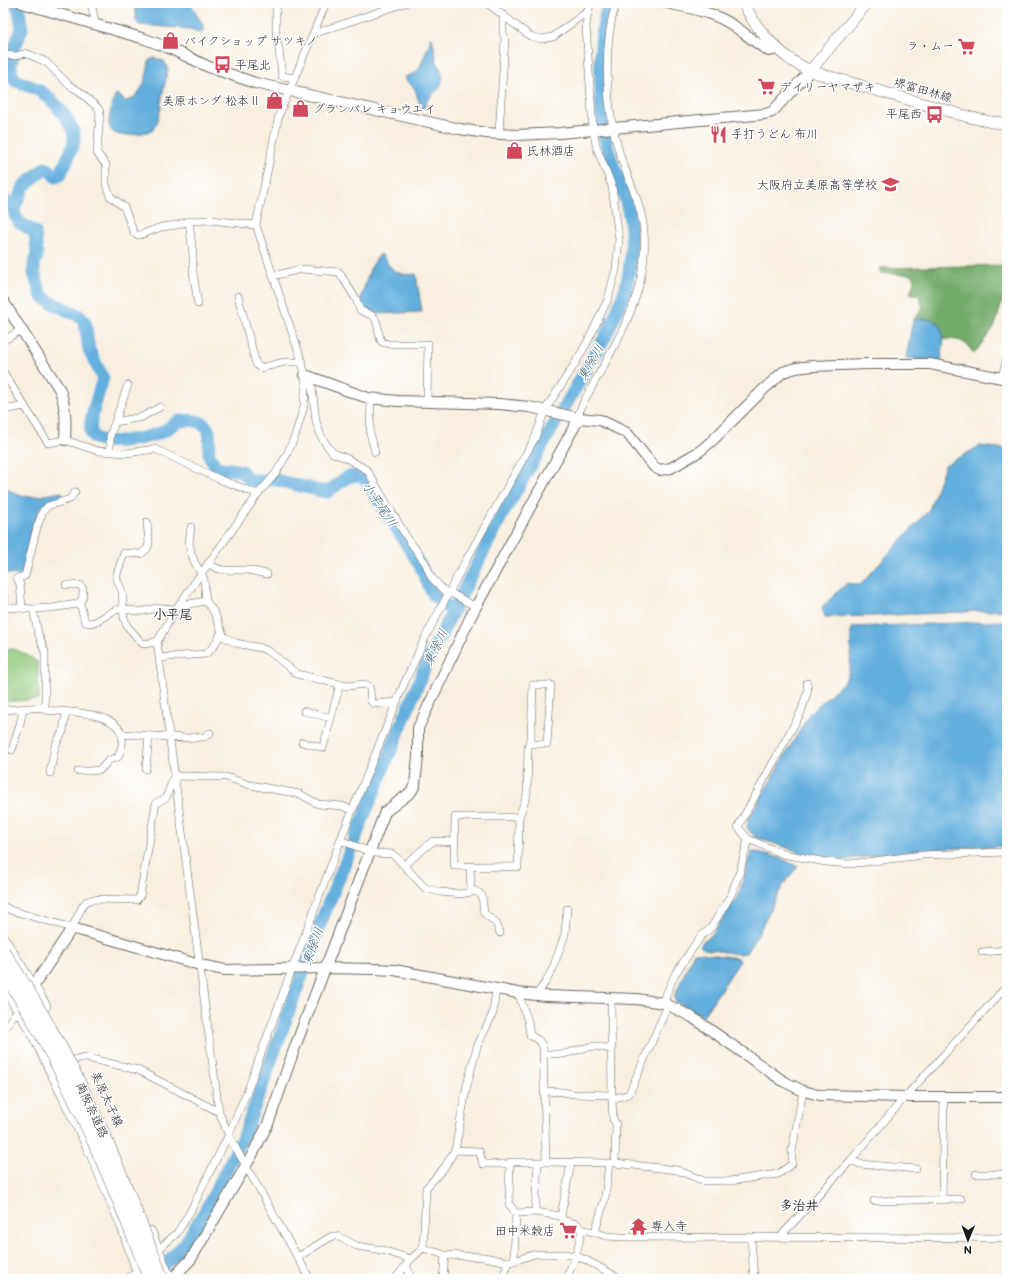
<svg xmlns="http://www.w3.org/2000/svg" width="1010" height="1282" viewBox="0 0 1010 1282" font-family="'Balsamiq Sans','Klee One',sans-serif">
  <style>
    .green { fill: #8fc77a; stroke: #56724b }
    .forest { fill: #73ac6a; stroke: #486443 }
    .water { fill: #64afdd; stroke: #40667c }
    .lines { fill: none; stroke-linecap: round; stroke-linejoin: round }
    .river { stroke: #64afdd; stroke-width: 13 }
    .street-casing { stroke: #696660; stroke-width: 8 }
    .secondary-casing { stroke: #696660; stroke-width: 12 }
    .primary-casing { stroke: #696660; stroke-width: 12 }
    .street { stroke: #fff; stroke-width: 7 }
    .secondary { stroke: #fff; stroke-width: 10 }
    .primary { stroke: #fff; stroke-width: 11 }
    .highway-bridge-casing { stroke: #696660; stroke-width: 14; stroke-linecap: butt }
    .highway-bridge { stroke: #fff; stroke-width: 13 }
    .labels { text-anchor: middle; stroke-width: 3; stroke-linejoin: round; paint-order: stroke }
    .poi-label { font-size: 12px; fill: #1c1c1c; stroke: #fff; text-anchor: start }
    .street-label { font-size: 12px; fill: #1c1c1c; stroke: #fff }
    .water-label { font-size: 13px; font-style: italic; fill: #3c5e73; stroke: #fff }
    .neighbourhood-label { font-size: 13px; font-weight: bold; fill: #1c1c1c; stroke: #fff }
  </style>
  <rect width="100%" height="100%" fill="#fff"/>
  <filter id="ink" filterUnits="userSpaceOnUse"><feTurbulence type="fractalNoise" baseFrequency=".025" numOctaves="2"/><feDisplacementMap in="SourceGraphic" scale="8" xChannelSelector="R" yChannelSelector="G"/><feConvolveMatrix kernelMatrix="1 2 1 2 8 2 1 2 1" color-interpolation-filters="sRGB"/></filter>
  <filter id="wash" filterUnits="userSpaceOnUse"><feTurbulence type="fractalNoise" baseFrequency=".012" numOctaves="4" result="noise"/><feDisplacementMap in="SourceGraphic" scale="16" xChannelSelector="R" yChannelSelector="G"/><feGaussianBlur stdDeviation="0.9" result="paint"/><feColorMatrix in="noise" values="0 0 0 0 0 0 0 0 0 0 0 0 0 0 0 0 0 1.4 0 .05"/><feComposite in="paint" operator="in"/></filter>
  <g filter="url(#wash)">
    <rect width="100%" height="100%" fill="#f8efdf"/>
    <path class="green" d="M12,649C23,652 30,656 38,663L39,699L3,702V651Z"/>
    <path class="forest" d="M1007,265V294L1002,302L995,326L974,354C964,339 960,340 944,339L940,324L924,319L913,320L923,307L919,296L910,293L914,281L913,275L880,273V268Z"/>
    <path class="water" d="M135,3H190L203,25V31L200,34L191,29L139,25L136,20Z
      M430,36L432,37C434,45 435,54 437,62C441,71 446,77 439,88C433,96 426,98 425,108H421L415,89L407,81L405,77L415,73L419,69L430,42Z
      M155,58L164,61L168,69L161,102V108L157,123L152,131C140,133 110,143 109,123C109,114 113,104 115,95L117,94L125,101C142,99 148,74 149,60Z
      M380,254L382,255C392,271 397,276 416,274L422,312L377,314L375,312L368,310V312L364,310L360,300L370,269Z
      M922,319L933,320L940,324L944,339L941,361L906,358L913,320Z
      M980,446L1007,449V610L872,616L825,617L822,607L847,583L860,585L929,510L945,465Z
      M3,485C7,488 12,492 16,494C30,500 48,494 62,492L63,500C56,501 46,502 42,507C32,517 26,561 23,576L3,573Z
      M1007,621V846L917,850L843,860L805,854L755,837L747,828L748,819L810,713L845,681L850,668L851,632L853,627Z
      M751,852C763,851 787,860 798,867C779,885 771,910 759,932C755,939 750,946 746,953L739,954L704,949L700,946L704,940L710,937L738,896Z
      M694,952L738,958L740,961L703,1016L676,1002L674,997Z"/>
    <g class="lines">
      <path class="river" d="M16,3L19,10L22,29L14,49L11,65V73L16,81C26,84 39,89 47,96C57,105 76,126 74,140C73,149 64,166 60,175L56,177L49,170L45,168L24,186L14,208L15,216L20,223L35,232L37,255L34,264V273L38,286L42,296L50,302L78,315L85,322L89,350L103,378C100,390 88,421 91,432C96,450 147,438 159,433C167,431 173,423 180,421C186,420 196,420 202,423C214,430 208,443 209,454C210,459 214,463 216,467L241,471L250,480H276L317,490L327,492L348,477L358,475L365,478L387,514L420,565L428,584L434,596L453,611
        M3,198L14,208
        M156,1273L184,1245L208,1206L245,1133L321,922L427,662L501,517L606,335C613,319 621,304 626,287C631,267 633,241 630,220C626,192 612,167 605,139C601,124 601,109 601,94C600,63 599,33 609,3"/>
    </g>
  </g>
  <g filter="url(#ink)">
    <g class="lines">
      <defs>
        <path id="street" d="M91,3L96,25
          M276,3V37L279,49L282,76L295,78
          M487,3L530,36L541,39L553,37L588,11
          M313,34L405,3
          M6,55L16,56L26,53L46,62L70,86L79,91L98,108L100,112L97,153L106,165V184L110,196L124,207L134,233L136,235H140L161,227L177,225L189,221L211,220L256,225
          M499,133L505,39L503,32V15
          M189,221L193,255V272L198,304
          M273,276L301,269L339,272L356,299L360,310C364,313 371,314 374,317C379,322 377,335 382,342L389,344H428L427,402
          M238,296L256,364L260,368L285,362H302
          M3,341L21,330
          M3,372L48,443L65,440L98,451L127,453L155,449L219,479L258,494
          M311,377L316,421L321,436L328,447L333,453L346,458L367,470L406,536L426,564L431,577L448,595
          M1002,378L1007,355
          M371,398L370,433L375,452
          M3,410L25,406
          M579,418V413L584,401C613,348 649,296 644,233C642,204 629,182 620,155C606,111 602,47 616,3
          M115,422L142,417L160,407
          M110,452V436L128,385
          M147,522L149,544L147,549L141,554L124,553L116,577L122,591L124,618L127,626L143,644L157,642
          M191,527L189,543L191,552L194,561L204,579L206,601L214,612L224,637L236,643L261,648L270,652L297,674L347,686L365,684L369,686L370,690L371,701L373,704L397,702
          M208,563C222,574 232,569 248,570C254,571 261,573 267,574
          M449,592L476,607
          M3,594L4,596L5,607
          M80,603L85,622C97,626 106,613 116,610C124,607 131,611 138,611C144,612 151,609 157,608C163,607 170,609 176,609
          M178,606L206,601
          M3,607L33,609L51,608L77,604C83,601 83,596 83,589L80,585H66
          M22,608L20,584L17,578L25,576L37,527L43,511L48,506L70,499L75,492
          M33,609L38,633L45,652V710C73,713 140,710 118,757L109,760L100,770L89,771H78
          M159,658L205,654C213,650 217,641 221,633
          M3,710L45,707
          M304,711L331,718
          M122,734L186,738L204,737L210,733
          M302,742L323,748L340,684
          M12,750L20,724L23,709
          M146,769L149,736
          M50,773L55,746L63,731L66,712
          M174,776L226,777L250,785L300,794L318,804L342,806L352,810
          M455,817H519L518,867L454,866Z
          M519,817L527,795L528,747L531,736L533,685H551L547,744H529
          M748,839L783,854L826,862L849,864L923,855L1007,852
          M340,840L373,853L392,854L397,858L425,888L440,892L461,894L475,891L479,893L482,896L484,913L496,923L500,933
          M404,865L433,841L454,842
          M470,866L471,892
          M3,906L10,910L72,928L83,905L87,901L94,899L137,900L140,896L156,803L166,798L174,776
          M982,952L1007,950
          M536,995L545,983L553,968L565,934L567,909
          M611,998L612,1099
          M664,1003L667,992L675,974L701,936L711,928L731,895L740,871L748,839L738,827L801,712L808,690L807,683
          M3,1030L19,1008
          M543,1054H564L588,1047L596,1046L611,1049
          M74,1060L83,1057L138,1070L219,1112
          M544,1091L563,1092L573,1094L612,1095
          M455,1150L479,1151L483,1164H510
          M851,1160L860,1164L916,1169
          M546,1162L609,1163
          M571,1163L561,1216L563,1220L577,1224L582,1229
          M615,1163L677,1170L704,1181H730L778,1174L792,1164V1151L803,1091
          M976,1174H1007
          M942,1198L944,1097
          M874,1201L961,1199
          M535,1212L561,1216
          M516,1213L535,1212L538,1162
          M595,1232L605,1198L609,1163H615L616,1124L613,1119L612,1099L629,1094L668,1005
          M751,1237L754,1279
          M780,1237L851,1160L905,1097L1007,986
          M423,1248L445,1255L484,1257L508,1262L514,1261L535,1254H564L576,1256L586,1260L619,1278L626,1279
          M158,1250L177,1233L190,1212L229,1134L247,1092L292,969L344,831L404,684L426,636L465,562L535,438L545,410L573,367L588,341L608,299L616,269L619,239L612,186L597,149L593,130L586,26L588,11L591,3
          M298,1257L332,1236H337L357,1246L382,1250L411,1259
          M514,1261L516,1213L509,1204L510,1162H546L543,1046L538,1040L530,1035L528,1021L518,993
          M406,1265L410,1274L409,1279
          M127,1279L138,1271
          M310,1279L229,1136L219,1112L157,642L178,606L258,494L276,473L287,454L295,436L304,406L305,391V375L302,362L256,225L279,115L326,3
          M395,1279L411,1259L423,1248L426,1188L444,1168L455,1150L467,1085L477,1047L493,1013L496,989
          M443,1279L445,1255
          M503,1279L508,1262
          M566,1279L576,1256L582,1229L607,1236L621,1237L1007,1238"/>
        <path id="secondary" d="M22,3L145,39L169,48L209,67L255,83L460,129L486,133L516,135L560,133L765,114L772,112L810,71
          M667,3C690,8 714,12 734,26C746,34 757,44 769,51L777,49
          M3,301L60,390C66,407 66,422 65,440
          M305,375L368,398L398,401L499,404L529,407L579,418L600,420L627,433L654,467L660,470L671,468L700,451L713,440L764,389L783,372L796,368L812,366L867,364H930L1007,379
          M29,993L72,928L200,965L225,970L325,968L375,969L394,970L518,993L546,996L636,999L664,1003L692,1017L783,1081L803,1091L820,1095L905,1097H1007
          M172,1279L191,1259L251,1157L268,1124L295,1047L385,812L411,792L415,785L418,757V728L473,612L579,418"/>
        <path id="primary" d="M744,3C753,25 772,46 791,60C797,64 803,67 810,71L969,117L991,122L1007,123
          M810,71L867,3
          M3,939L45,1006
          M3,984L34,1035L91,1152L123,1227L141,1279
          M150,1232L169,1279"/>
      </defs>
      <use href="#street" class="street-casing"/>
      <use href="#secondary" class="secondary-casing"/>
      <use href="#primary" class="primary-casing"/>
      <use href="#street" class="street"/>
      <use href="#secondary" class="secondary"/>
      <use href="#primary" class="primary"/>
      <defs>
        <path id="highway-bridge" d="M3,951C42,1011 77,1074 106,1140C126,1186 144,1233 162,1279
          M3,971C66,1067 109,1173 150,1279"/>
      </defs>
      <use href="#highway-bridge" class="highway-bridge-casing"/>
      <use href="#highway-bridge" class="highway-bridge"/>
    </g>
  </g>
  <defs>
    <symbol id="shop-bare" viewBox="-9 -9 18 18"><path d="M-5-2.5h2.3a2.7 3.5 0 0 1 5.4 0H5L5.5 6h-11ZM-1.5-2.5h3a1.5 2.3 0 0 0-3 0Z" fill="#d1495b" stroke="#fff" stroke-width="2.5" paint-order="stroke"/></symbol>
    <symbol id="supermarket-bare" viewBox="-9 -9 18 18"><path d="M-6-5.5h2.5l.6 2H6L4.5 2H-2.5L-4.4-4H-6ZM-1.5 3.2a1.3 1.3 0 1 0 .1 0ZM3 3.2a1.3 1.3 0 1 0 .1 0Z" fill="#d1495b" stroke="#fff" stroke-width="2.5" paint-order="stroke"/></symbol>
    <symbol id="bus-bare" viewBox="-9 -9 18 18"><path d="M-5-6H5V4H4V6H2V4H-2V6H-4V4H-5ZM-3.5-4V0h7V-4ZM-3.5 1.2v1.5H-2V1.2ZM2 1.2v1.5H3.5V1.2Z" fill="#d1495b" stroke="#fff" stroke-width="2.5" paint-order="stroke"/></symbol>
    <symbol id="restaurant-bare" viewBox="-9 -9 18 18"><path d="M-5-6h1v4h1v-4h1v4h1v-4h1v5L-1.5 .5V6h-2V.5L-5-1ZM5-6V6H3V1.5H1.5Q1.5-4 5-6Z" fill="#d1495b" stroke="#fff" stroke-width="2.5" paint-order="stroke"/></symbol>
    <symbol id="school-bare" viewBox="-9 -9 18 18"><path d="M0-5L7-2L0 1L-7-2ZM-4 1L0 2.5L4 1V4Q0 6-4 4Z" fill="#d1495b" stroke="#fff" stroke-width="2.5" paint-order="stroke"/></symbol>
    <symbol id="temple-bare" viewBox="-9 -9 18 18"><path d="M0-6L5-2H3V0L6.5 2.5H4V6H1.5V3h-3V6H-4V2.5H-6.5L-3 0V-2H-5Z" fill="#d1495b" stroke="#fff" stroke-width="2.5" paint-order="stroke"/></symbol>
  </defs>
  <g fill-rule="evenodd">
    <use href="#shop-bare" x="158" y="28" width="25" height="25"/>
    <use href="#supermarket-bare" x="954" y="34" width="25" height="25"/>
    <use href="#bus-bare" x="210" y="52" width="25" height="25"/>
    <use href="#supermarket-bare" x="754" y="74" width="25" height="25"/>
    <use href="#shop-bare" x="262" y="88" width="25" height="25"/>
    <use href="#shop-bare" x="288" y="96" width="25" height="25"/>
    <use href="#bus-bare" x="922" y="102" width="25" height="25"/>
    <use href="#restaurant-bare" x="706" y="122" width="25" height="25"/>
    <use href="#shop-bare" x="502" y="138" width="25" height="25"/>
    <use href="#school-bare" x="878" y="172" width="25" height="25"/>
    <use href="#temple-bare" x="626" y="1214" width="25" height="25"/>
    <use href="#supermarket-bare" x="556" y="1218" width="25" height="25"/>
  </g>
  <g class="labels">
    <g class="poi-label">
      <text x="184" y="45">バイクショップ サツキノ</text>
      <text x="954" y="50" text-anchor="end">ラ・ムー</text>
      <text x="235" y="69">平尾北</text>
      <text x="780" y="91">デイリーヤマザキ</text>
      <text x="261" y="105" text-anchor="end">美原ホンダ 松本Ⅱ</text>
      <text x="313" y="113">グランパレ キョウエイ</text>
      <text x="922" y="118" text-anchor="end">平尾西</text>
      <text x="731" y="138">手打うどん 布川</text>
      <text x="527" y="155">氏林酒店</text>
      <text x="877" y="189" text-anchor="end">大阪府立美原高等学校</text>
      <text x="651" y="1230">専入寺</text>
      <text x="555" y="1235" text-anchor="end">田中米穀店</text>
    </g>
    <g class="street-label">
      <text transform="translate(923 90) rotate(16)" y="4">堺富田林線</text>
      <text transform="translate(107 1099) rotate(65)" y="4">美原太子線</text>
      <text transform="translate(92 1110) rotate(65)" y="4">南阪奈道路</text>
    </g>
    <g class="water-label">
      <text transform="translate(590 362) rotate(-60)" y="5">東除川</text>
      <text transform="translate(380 504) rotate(56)" y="5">小平尾川</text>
      <text transform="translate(435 647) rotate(-64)" y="5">東除川</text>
      <text transform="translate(312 946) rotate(-70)" y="5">東除川</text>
    </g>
    <g class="neighbourhood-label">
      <text x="173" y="619">小平尾</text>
      <text x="799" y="1210">多治井</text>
    </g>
  </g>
  <rect width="1010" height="1282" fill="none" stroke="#fff" stroke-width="16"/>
  <g transform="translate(968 1240) rotate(181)" stroke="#ffffff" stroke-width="3" paint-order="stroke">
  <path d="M0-3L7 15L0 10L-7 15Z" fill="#1c1c1c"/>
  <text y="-6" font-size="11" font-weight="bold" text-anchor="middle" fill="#1c1c1c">N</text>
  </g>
</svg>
